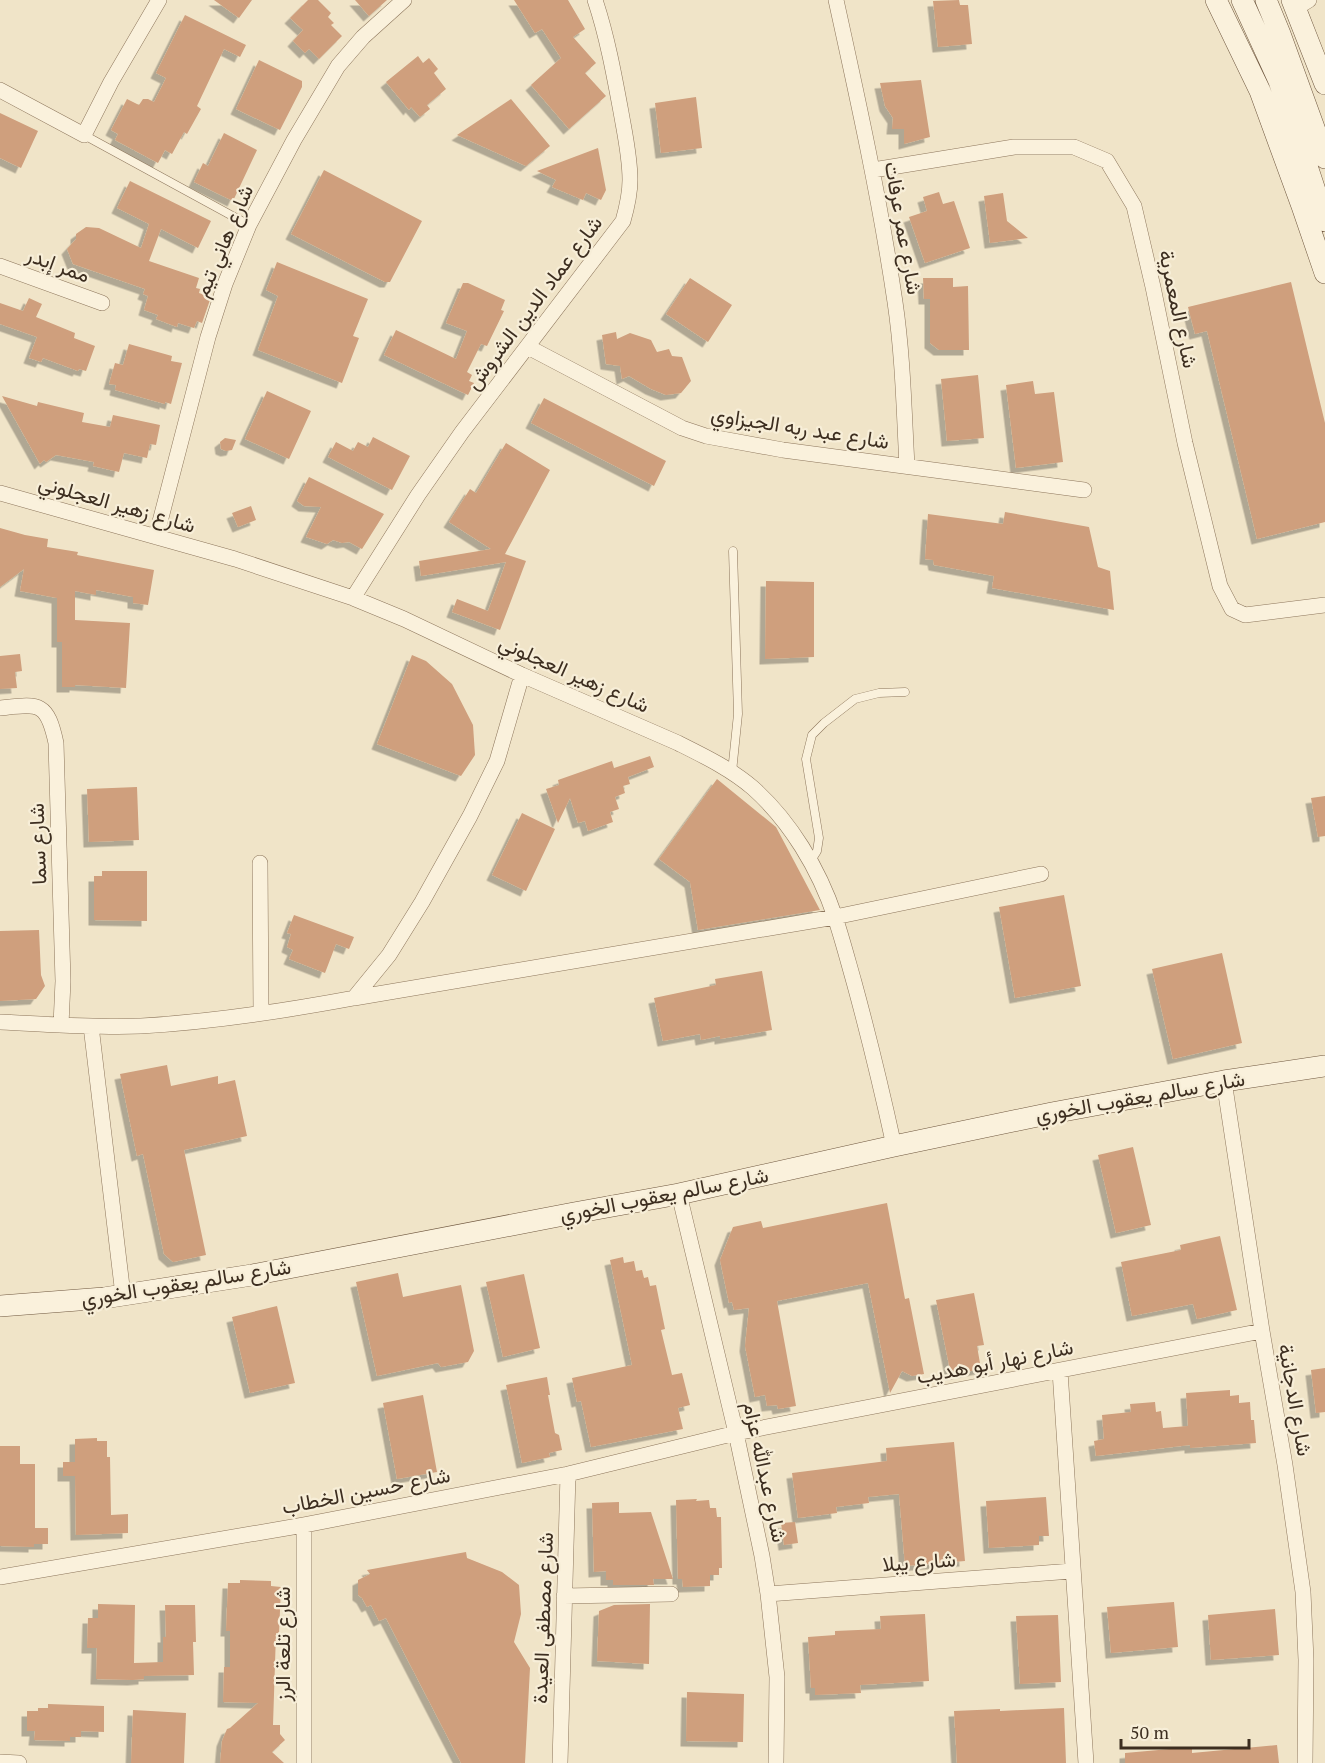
<svg xmlns="http://www.w3.org/2000/svg" width="1325" height="1763" viewBox="0 0 1325 1763" font-family="'PT Serif',Vazirmatn,serif">
  <style>
    .building { fill: #cf9f7d; filter: url(#shadow) }
    .lines { fill: none; stroke-linecap: round; stroke-linejoin: round }
    .lane-casing { stroke: #8d765c; stroke-width: 9 }
    .street-casing { stroke: #8d765c; stroke-width: 16 }
    .secondary-casing { stroke: #6f573f; stroke-width: 22 }
    .lane { stroke: #faf1dc; stroke-width: 8 }
    .street { stroke: #faf1dc; stroke-width: 15 }
    .secondary { stroke: #faf1dc; stroke-width: 21 }
    .labels { text-anchor: middle; stroke-width: 4.5; stroke-linejoin: round; paint-order: stroke }
    .street-label { font-size: 21px; fill: #3d2e20; stroke: #f7eed8 }
  </style>
  <defs>
    <filter id="shadow"><feDropShadow dx="-5.5" dy="5.5" stdDeviation="0" flood-color="#0004"/></filter>
  </defs>
  <rect width="100%" height="100%" fill="#f0e4c8"/>
  <path class="building" d="M214,0H252L239,18Z
    M308,0H318L331,13L328,17L334,23L331,25L342,36L319,59L309,49L305,53L293,41L303,30L290,18Z
    M355,0H387L369,16Z
    M514,0H568L585,29L573,37L596,63L585,73L606,96L569,129L531,85L561,58L542,29L535,33Z
    M959,0L960,5H968L972,44L938,47L933,1Z
    M185,15L246,45L240,57L224,49L197,106L201,109L187,134L184,132L172,154L165,150L158,163L115,140L118,134L111,130L127,99L139,105L143,99H148L154,102L166,78L156,73Z
    M418,56L423,63L429,58L438,69L434,73L446,89L427,105L430,109L420,117L411,107L409,110L386,82Z
    M259,60L302,81V87L280,130L236,109Z
    M921,80L930,137L904,144V129H892L893,118L885,106L880,83Z
    M696,97L702,148L661,153L655,103Z
    M511,99L550,146L526,166L457,135Z
    M0,113L38,131L21,168L0,158Z
    M224,133L257,150L233,201L194,182L203,163L208,166Z
    M598,148L606,190L601,200L586,193L583,200L552,187L556,180L537,171Z
    M324,170L422,221L390,282H385L291,234Z
    M130,181L211,221L198,248L161,229L149,261L199,278L196,288L200,289L199,293L211,297L202,323L197,321L194,328L178,323L177,327L156,319L158,315L144,310L148,296L143,294L145,289L73,264L67,249L76,239V234L86,227L99,228L141,248L149,224L117,208Z
    M939,192L943,204L954,201L970,248L925,263L909,217L927,211L923,197Z
    M1003,193L1007,221L1028,238L990,243L984,196Z
    M277,262L368,299L353,336L359,338L342,383L258,350L278,296L266,290Z
    M690,278L732,305L708,342L666,314Z
    M923,278H953V287L968,286L969,350H939L930,343V299H924Z
    M1291,282L1325,423V522L1257,539L1207,331L1195,334L1188,307Z
    M463,283H468L505,300L501,310L504,311L487,346L481,344L467,372L472,375L469,381L474,383L468,395L384,355L396,330L456,359L467,331L446,323Z
    M29,298L42,304L36,317L75,333L74,338L95,346L86,371L79,369L78,371L43,358L41,362L29,358L37,337L0,324V303L23,311Z
    M616,332L617,339L630,333L651,340L657,352L669,349L672,356L682,357L691,381L681,393L666,395L651,389L629,376L622,379L620,366L606,364L602,335Z
    M129,344L172,356L171,361L182,363L171,404L165,402V404L115,390L116,385L109,384L115,363L123,365Z
    M978,375L984,438L947,441L941,379Z
    M1033,381L1035,394L1054,392L1063,462L1016,468L1006,385Z
    M267,391L311,411L289,459L245,439Z
    M2,396L37,406L38,402L84,413L82,422L110,427L113,415L160,425L156,445L150,444L147,458L124,453L119,472L93,466L94,462L56,455L46,462L44,460L40,464Z
    M544,398L666,461L654,486L531,423Z
    M373,437L410,456L392,490L328,457L336,442L353,451L358,442L368,447Z
    M225,438L236,440L232,450L226,451L221,449L220,442Z
    M506,443L550,470L505,554L526,561L500,630L452,612L457,599L488,611L506,562L421,576L419,561L491,549L449,522L470,489L476,493Z
    M309,477L384,514L362,549L349,542L342,543L333,540L327,544L306,537L321,507L304,506L297,501Z
    M251,506L256,520L238,527L232,513Z
    M1005,512L1089,527L1098,567L1110,571L1114,610L992,588L994,576L934,565L933,560L925,559L928,514L1003,524Z
    M0,528L25,535L48,539L47,547L78,552L77,555L154,570L148,605L133,603V597L96,590V595L75,591V620L130,623L126,688L75,685V687H62V642H57V598L20,591L24,569L0,587Z
    M766,581L814,582V657L765,659Z
    M20,654L22,671L15,672L17,688L0,689V656Z
    M412,655L426,661L452,684L473,725L475,755L461,776L377,744Z
    M650,756L654,767L628,777L630,784L623,786L625,793L615,797L619,809L610,812L613,822L588,831L585,821L578,823L570,798L558,823L546,789L559,785L558,780L612,761L614,768Z
    M717,779L776,827L820,910L698,930L690,882L659,859Z
    M137,787L139,840L89,842L87,789Z
    M1325,796V836L1318,837L1311,798Z
    M522,813L555,829L526,891L492,875Z
    M102,871H147V921L94,920V876H102Z
    M1064,895L1081,986L1015,998L999,907Z
    M294,915L354,937L349,949L336,944L325,973L289,959L293,950L287,947L291,934L287,933Z
    M39,930L41,975L45,986L36,999L0,1001V931Z
    M1222,953L1242,1043L1173,1059L1152,969Z
    M762,971L772,1030L720,1039V1036L701,1040L700,1034L663,1041L654,998L716,985L715,979Z
    M167,1065L171,1086L218,1076V1084L235,1080L247,1136L184,1150L206,1255L173,1262L164,1254L143,1154L137,1156L120,1074Z
    M1133,1147L1151,1225L1116,1233L1098,1155Z
    M887,1203L905,1299L909,1298L924,1374L912,1376L902,1371L890,1393L868,1283L777,1301L796,1406L778,1409L777,1405L767,1406L765,1395L755,1397L745,1346L749,1308L734,1310L732,1302L729,1303L720,1260L733,1227L761,1221L763,1228Z
    M1220,1236L1237,1310L1197,1319L1193,1304L1132,1316L1121,1262L1181,1250L1180,1245Z
    M623,1257L624,1263L634,1261L636,1271L642,1270L644,1278L648,1277L650,1286L656,1285L665,1329L661,1330L672,1375L682,1373L690,1405L678,1408L683,1429L591,1447L581,1401L577,1402L572,1378L632,1365L610,1260Z
    M398,1273L403,1297L461,1285L474,1351L468,1362L441,1367L438,1363L377,1376L356,1282Z
    M524,1274L540,1348L503,1357L486,1282Z
    M974,1293L984,1345L977,1346L981,1369L951,1375L936,1300Z
    M277,1306L295,1383L250,1393L232,1317Z
    M1325,1368V1412L1316,1413L1311,1370Z
    M547,1377L550,1395H548L555,1433L559,1435L562,1450L549,1453L550,1457L522,1463L506,1385Z
    M1230,1390V1396L1239,1395V1403L1250,1402L1251,1420H1254L1256,1443L1190,1448V1445L1096,1456L1094,1441L1104,1439L1102,1415L1131,1412L1130,1404L1155,1402L1156,1412L1161,1411L1163,1428L1188,1426L1186,1393Z
    M423,1395L437,1472L397,1479L383,1403Z
    M97,1438V1441H107V1457H110L111,1515L128,1514V1533L76,1535L75,1476H63V1462H75V1439Z
    M954,1442L965,1561L905,1566L899,1494L868,1497L869,1503L836,1507L837,1513L798,1518L792,1473L887,1461L886,1448Z
    M0,1446H20V1464H35V1528H48V1544H34V1547L0,1546Z
    M1046,1497L1049,1536H1039V1545L989,1548L986,1501Z
    M697,1499L696,1501L709,1500L710,1508H716L717,1517H721L722,1568H719V1575H710V1586L683,1587L682,1579H678L676,1500Z
    M619,1502V1513L651,1512L673,1579H653L654,1585H613V1580H606V1571L594,1572L592,1503Z
    M795,1522L798,1543L784,1545L781,1523Z
    M466,1552L467,1558L502,1572L519,1585L521,1614L514,1642L530,1668L525,1763H461L386,1618L379,1621L371,1605L367,1607L362,1598L358,1595V1580L370,1574L367,1570Z
    M240,1580L271,1581V1586L281,1587L279,1634L276,1633L273,1725H280V1734L285,1740L272,1752L284,1763H220L222,1741L227,1729L230,1728L258,1703L223,1702L224,1667H230V1631H226L228,1583H240Z
    M1174,1602L1178,1647L1111,1653L1107,1607Z
    M98,1604L135,1605L134,1663L163,1662V1637H166L165,1605H195L196,1642H193L194,1675L144,1676V1679L133,1680L96,1679L97,1648H87L88,1618H98Z
    M650,1604L649,1664L597,1661L599,1611L614,1605Z
    M1275,1609L1279,1655L1211,1660L1208,1615Z
    M925,1614L929,1681L860,1685L861,1693L815,1695V1688H811L808,1637L835,1635V1631L881,1629L880,1616Z
    M1058,1615L1061,1682L1020,1684L1016,1616Z
    M687,1692L744,1694L743,1742L686,1741Z
    M48,1704L104,1706V1732L81,1731V1737H70V1741L34,1740L35,1731H27V1711H38V1708H48Z
    M1064,1708L1066,1763H957L954,1711L1000,1709V1711Z
    M133,1710L186,1713L184,1763H131Z
    M1277,1745L1279,1763H1125V1753L1192,1747V1753Z"/>
  <g class="lines">
    <defs>
      <path id="lane" d="M84,135L249,225
        M732,772L738,714L733,551
        M810,862L817,851L819,838L806,759L812,735L824,723L855,699L879,693L905,692"/>
      <path id="street" d="M836,0C858,100 880,200 895,302C903,356 904,411 907,466
        M1296,8L1309,0
        M0,90L84,135L111,82L159,0
        M873,170L1014,147H1074L1107,161L1134,206L1153,287L1185,443L1220,586L1232,609L1245,615L1325,605
        M0,266L102,303
        M528,347L682,428L706,436L783,450L1084,490
        M0,493L235,559L353,598L404,619L522,675L678,743C704,756 731,769 753,788C790,821 819,869 835,917C842,938 848,961 854,982C869,1037 882,1091 894,1146
        M156,537L208,337L225,284L249,225L294,140L338,66L363,37L404,0
        M353,598L418,495L462,432L623,221C627,207 630,194 630,180C630,157 625,135 621,112C614,74 607,36 595,0
        M0,708C39,704 47,701 56,743L63,981L61,1025
        M260,863L261,1013
        M354,998L835,917L1041,874
        M0,1022C47,1024 94,1028 141,1026C212,1022 284,1011 354,998L389,955L422,902L470,816L497,761L522,675
        M91,1026L123,1295
        M1224,1081L1262,1331L1285,1465L1303,1592L1306,1660L1305,1763
        M679,1194L736,1433L762,1556L768,1594L777,1677L776,1763
        M1060,1371L1086,1763
        M0,1577L304,1525L568,1474L736,1433L1262,1331
        M768,1594L1072,1571
        M564,1596L671,1594
        M0,1762L19,1763
        M304,1763V1525
        M560,1763L568,1474"/>
      <path id="secondary" d="M1216,0L1260,91L1302,206L1325,273
        M1242,0L1279,81L1325,221
        M1266,0L1280,34L1325,158
        M1292,0L1325,84
        M0,1306L104,1298L252,1275L574,1213L679,1194L894,1146L1052,1113L1224,1081L1325,1066"/>
    </defs>
    <use href="#lane" class="lane-casing"/>
    <use href="#street" class="street-casing"/>
    <use href="#secondary" class="secondary-casing"/>
    <use href="#lane" class="lane"/>
    <use href="#street" class="street"/>
    <use href="#secondary" class="secondary"/>
  </g>
  <g class="labels">
    <g class="street-label">
      <text transform="translate(903 228) rotate(80)" y="7">شارع عمر عرفات</text>
      <text transform="translate(224 241) rotate(-67)" y="7">شارع هاني تيم</text>
      <text transform="translate(58 265) rotate(20)" y="7">ممر إبدر</text>
      <text transform="translate(534 303) rotate(-53)" y="7">شارع عماد الدين الشروش</text>
      <text transform="translate(1178 309) rotate(78)" y="7">شارع المعمرية</text>
      <text transform="translate(800 428) rotate(9)" y="7">شارع عبد ربه الجيزاوي</text>
      <text transform="translate(117 504) rotate(16)" y="7">شارع زهير العجلوني</text>
      <text transform="translate(574 674) rotate(24)" y="7">شارع زهير العجلوني</text>
      <text transform="translate(38 844) rotate(-92)" y="7">شارع سما</text>
      <text transform="translate(1140 1097) rotate(-10)" y="7">شارع سالم يعقوب الخوري</text>
      <text transform="translate(664 1195) rotate(-11)" y="7">شارع سالم يعقوب الخوري</text>
      <text transform="translate(186 1283) rotate(-9)" y="7">شارع سالم يعقوب الخوري</text>
      <text transform="translate(995 1362) rotate(-11)" y="7">شارع نهار أبو هديب</text>
      <text transform="translate(1295 1400) rotate(80)" y="7">شارع الدجانية</text>
      <text transform="translate(765 1472) rotate(78)" y="7">شارع عبدالله عزام</text>
      <text transform="translate(366 1491) rotate(-11)" y="7">شارع حسين الخطاب</text>
      <text transform="translate(919 1562) rotate(-4)" y="7">شارع يبلا</text>
      <text transform="translate(543 1618) rotate(-88)" y="7">شارع مصطفى العيدة</text>
      <text transform="translate(283 1644) rotate(-90)" y="7">شارع تلعة الرز</text>
    </g>
  </g>
  <path d="M1121 1739v9h128v-9" fill="none" stroke="#3d2e20" stroke-width="3"/>
  <text x="1130" y="1739" font-size="18" fill="#3d2e20" stroke="#f7eed8" stroke-width="4.5" paint-order="stroke">50 m</text>
</svg>
